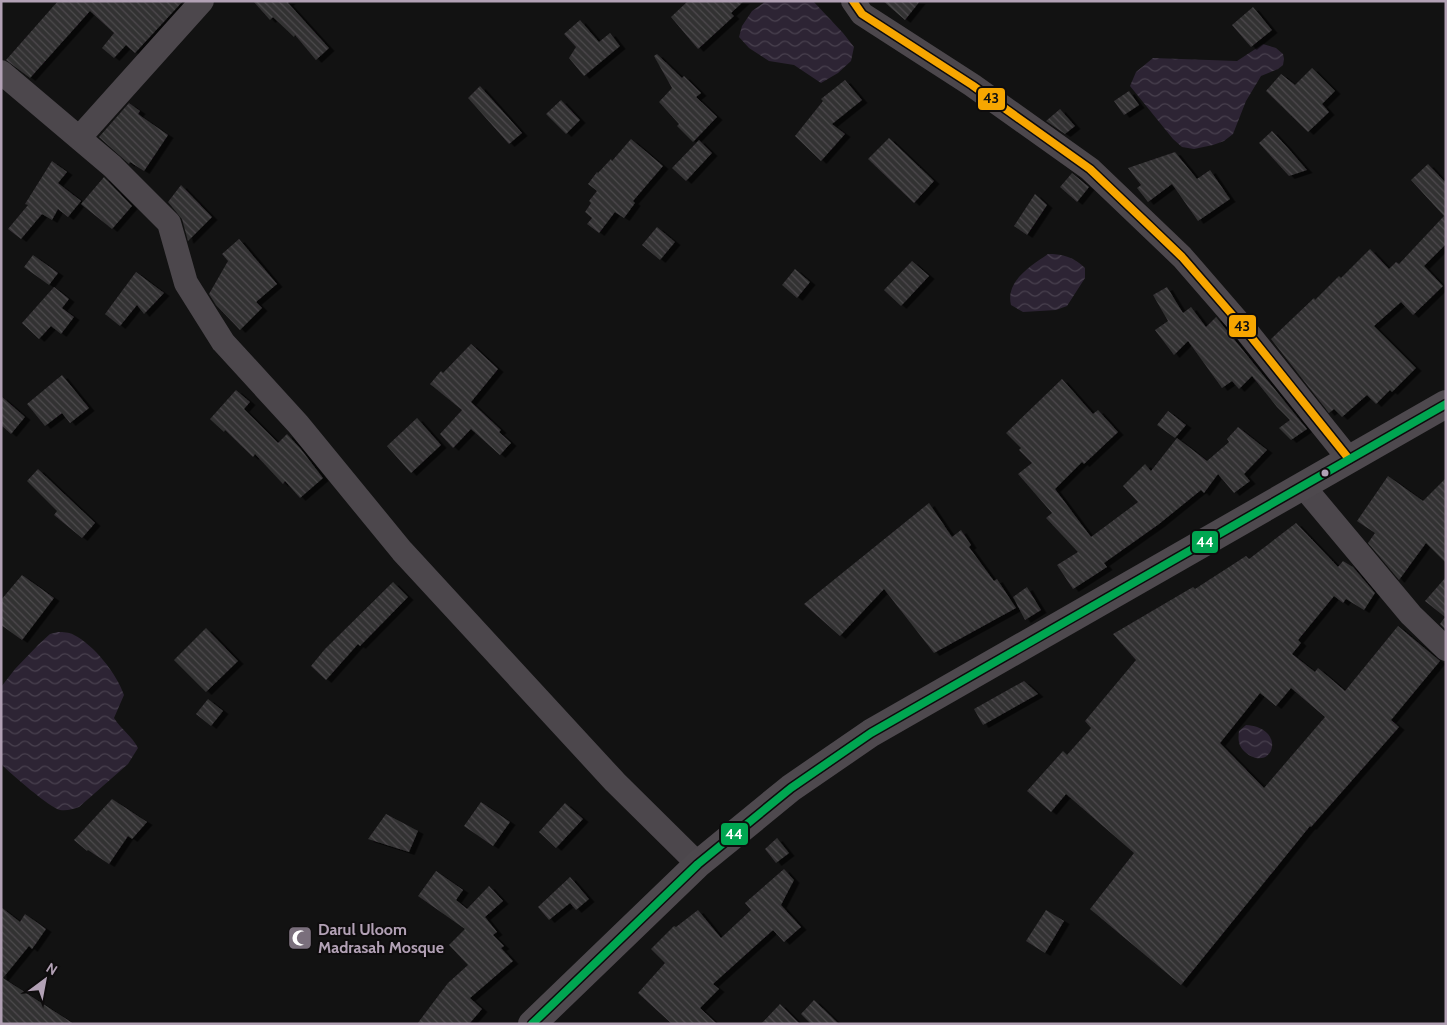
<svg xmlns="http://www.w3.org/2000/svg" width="1447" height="1025" viewBox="0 0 1447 1025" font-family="Cabin,sans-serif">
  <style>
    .water { fill: url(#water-waves) }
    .building { fill: url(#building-back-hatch); fill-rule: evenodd; filter: url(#shadow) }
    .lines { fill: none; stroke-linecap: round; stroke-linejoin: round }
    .minor { stroke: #4c474c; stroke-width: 24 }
    .trunk { stroke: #4e494e; stroke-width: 28 }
    .bus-1-casing { stroke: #0e0c0d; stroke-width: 11 }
    .bus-2-casing { stroke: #0e0c0d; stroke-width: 11 }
    .bus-1 { stroke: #f7a600; stroke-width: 8 }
    .bus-2 { stroke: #00a651; stroke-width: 8 }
    .bus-dot { fill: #b2a1b5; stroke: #0e0c0d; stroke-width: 2 }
    .labels { text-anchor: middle; stroke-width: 4; stroke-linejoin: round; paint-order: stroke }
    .poi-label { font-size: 16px; font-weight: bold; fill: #b2a1b5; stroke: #0e0c0d; text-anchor: start }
    .line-badge { stroke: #0e0c0d; stroke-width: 2 }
    .badge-label { font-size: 14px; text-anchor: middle; font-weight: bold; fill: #fff }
    .pale-badge-label { font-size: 14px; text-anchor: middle; font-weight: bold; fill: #111 }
  </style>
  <defs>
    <pattern id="water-waves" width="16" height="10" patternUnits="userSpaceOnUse" patternTransform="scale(1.25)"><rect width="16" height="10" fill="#2d2434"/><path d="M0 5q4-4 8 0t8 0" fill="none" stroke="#49414f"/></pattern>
    <pattern id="building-back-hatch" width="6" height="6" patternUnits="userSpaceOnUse" patternTransform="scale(1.25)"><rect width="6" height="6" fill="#323032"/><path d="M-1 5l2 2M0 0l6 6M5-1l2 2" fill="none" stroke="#4d4b4d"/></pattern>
    <filter id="shadow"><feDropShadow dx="5.5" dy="3" stdDeviation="0" flood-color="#0009"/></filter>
  </defs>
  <rect width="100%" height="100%" fill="#121212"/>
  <path class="water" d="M766,1H813L843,33L854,47L851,61L838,73L821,83L794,65L769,61L749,48L739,37L742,26L752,11Z
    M1263,44L1276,48L1283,54L1284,59L1283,65L1278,69L1261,76L1246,101L1233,134L1224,141L1213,145L1194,149L1182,147L1173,139L1130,86L1136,72L1153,58L1237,61Z
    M1048,254C1063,254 1074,257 1085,268V278L1067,306L1056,310L1023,312L1011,305C1005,281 1032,265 1048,254Z
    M58,632C63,632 69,632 74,635C94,645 117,674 124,695L114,718C121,729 132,736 138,748L128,764L79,807C73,809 67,811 60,810C50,808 10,773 1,764V687L15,669L39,644L50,634Z
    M1246,725C1289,728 1272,775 1245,752C1238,746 1238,739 1239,731Z"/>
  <path class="building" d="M58,1H183L135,53L126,45L114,58L102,48L114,33L90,11L30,78L6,60Z
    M253,1H290L288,3L329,48L316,60L295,35L294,37L273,17L270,20Z
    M688,1H744L731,13L734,16L698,49L671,17Z
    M883,1H920L905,20Z
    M1253,7L1272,30L1251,47L1232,25Z
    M580,20L599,42L610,33L620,46L584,76L569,58L576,47L564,34Z
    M657,54L682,78L684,76L701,93L696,97L717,117L693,142L677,126L679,124L659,102L672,88L654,56Z
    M1312,68L1335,91L1322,104L1329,112L1308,132L1266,91L1281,74L1295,85Z
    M845,80L862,100L832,124L845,134L821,161L795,136L823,101L821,99Z
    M480,86L522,133L509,144L468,98Z
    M1129,91L1139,105L1124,115L1114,101Z
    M561,100L580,120L566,134L546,114Z
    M129,103L140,111L138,114L168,135L144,171L130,162L129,164L99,137Z
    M1060,109L1075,126L1065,134L1046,121Z
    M1272,131L1286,146L1307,170L1289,176L1259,143Z
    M889,138L934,181L914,203L868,159Z
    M631,139L663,166L633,201L635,203L624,218L615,212L599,233L587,224L592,218L585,212L591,203L589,201L597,191L588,184L597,172L598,173L611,159L612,161Z
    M699,140L712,153L686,181L672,168Z
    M1175,152L1197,179L1210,170L1230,199L1198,221L1172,184L1148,202L1137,188L1141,185L1128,168Z
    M52,161L67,172L58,183L81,201L68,217L58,209L52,220L42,214L21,239L8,229L28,205L25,204Z
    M1428,164L1446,183V244L1424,266L1443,286L1413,315L1401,302L1374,326L1416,368L1392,392L1390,390L1376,404L1367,395L1342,417L1334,409L1329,413L1271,339L1314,298L1315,300L1339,276L1341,278L1370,249L1389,269L1396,262L1399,264L1444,216L1411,180Z
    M1072,173L1089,187L1077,202L1060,187Z
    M104,177L132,206L112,229L81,204Z
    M181,185L212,217L188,241L182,219L168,202Z
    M1035,194L1047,205L1027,235L1014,226Z
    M657,227L675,242L660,260L642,245Z
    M239,239L277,284L256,302L262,308L240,330L216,305L209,294L228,261L222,254Z
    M33,255L58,273L49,285L24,267Z
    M912,261L929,276L901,306L884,290Z
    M795,269L810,282L797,298L782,285Z
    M136,272L164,293L144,314L137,305L120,326L105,314Z
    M54,287L69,299L62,308L74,317L61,334L51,326L39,339L22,323Z
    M1167,287L1183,313L1191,307L1206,327L1216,317L1307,429L1291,440L1279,428L1290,420L1277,407L1252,376L1239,389L1232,381L1222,388L1188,341L1174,355L1155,330L1168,321L1153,295Z
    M471,344L498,369L471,402L501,430L499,432L511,443L500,455L471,429L453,448L440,434L462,410L430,384L441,371L443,373Z
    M62,375L89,408L70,423L62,413L45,426L27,404Z
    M1062,379L1093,414L1098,410L1118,432L1084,464L1082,462L1055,489L1091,537L1138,502L1123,486L1145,464L1151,471L1177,438L1207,461L1229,442L1227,439L1238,427L1267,450L1244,474L1250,481L1234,493L1218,474L1204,493L1201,490L1159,524L1104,563L1107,567L1073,589L1057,565L1078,552L1046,518L1052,513L1018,474L1032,463L1019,450L1021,448L1006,433Z
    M236,390L250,402L244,409L278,443L287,434L300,448L323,478L300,498L285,481L283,484L255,454L253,457L225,430L224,432L210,419Z
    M1,396L25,417L11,434L1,425Z
    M1168,411L1186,425L1175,438L1157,425Z
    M417,418L441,445L411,473L387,446Z
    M38,469L95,523L82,538L54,515L57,511L27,481Z
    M1388,476L1423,501L1446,478V563L1426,543L1399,580L1368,543L1375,533L1357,521Z
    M929,503L952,537L961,530L971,545L969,547L994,581L997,579L1016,608L934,653L884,589L840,636L804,604Z
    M1296,523L1338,567L1343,561L1353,567L1375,593L1364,610L1346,599L1343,603L1334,596L1298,640L1301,643L1292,654L1315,672L1318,668L1345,691L1398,626L1440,661L1391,720L1399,727L1311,827L1310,826L1181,985L1090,909L1134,853L1066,794L1051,812L1027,791L1063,751L1067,755L1091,728L1085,721L1136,660L1113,634L1193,587L1195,589L1246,556L1249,559ZM1291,688L1325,717L1264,788L1220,743L1260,693L1276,706Z
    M22,575L54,598L22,640L1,625V600Z
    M1446,577V630L1440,624L1445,617L1425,601Z
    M393,582L408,597L360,646L358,644L326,680L311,666L325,649Z
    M1027,587L1041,610L1025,620L1013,597Z
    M206,628L238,661L206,692L174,660Z
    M1024,681L1038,694L983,725L974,709Z
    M208,699L223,711L211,726L196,714Z
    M112,799L147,822L132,839L128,836L109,864L88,850L87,851L74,840Z
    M481,802L510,822L493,846L464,826Z
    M565,803L583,819L556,848L539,832Z
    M386,814L418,831L409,852L368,839Z
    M777,838L789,853L776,863L765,849Z
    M784,869L794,880L781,905L801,927L784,942L773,930L713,984L719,989L700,1008L717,1024H672L638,993L665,963L651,949L674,926L676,927L698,910L721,938L751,910L745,903Z
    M436,871L463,890L456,900L467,909L489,886L503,901L485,917L497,932L493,935L504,946L501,948L513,961L470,998L482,1009L469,1024H417L448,983L468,965L449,945L465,929L418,896Z
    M570,877L589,899L576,910L570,903L549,920L538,907Z
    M1,907L20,922L25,914L46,929L32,949L29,946L3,978L74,1024H1Z
    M1046,910L1064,921L1045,953L1026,941Z
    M814,1000L839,1024H811L801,1014Z
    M780,1004L800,1024H761Z"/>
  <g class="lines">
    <path class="minor" d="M853,1L862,14L972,85L1090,169L1182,257L1248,333L1349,459
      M1,72L112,166L169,223L186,283L223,342L298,424L402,551L615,782L698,864
      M79,138L202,1
      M1303,486L1411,615L1446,649"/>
    <path class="trunk" d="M532,1024L698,864L791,788L871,733L1446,404"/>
    <defs>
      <path id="bus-1" d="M853,1L862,14L972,85L1090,169L1182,257L1248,333L1349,459"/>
      <path id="bus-2" d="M532,1024L698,864L791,788L871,733L1446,404"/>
    </defs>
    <use href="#bus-1" class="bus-1-casing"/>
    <use href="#bus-2" class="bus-2-casing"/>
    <use href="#bus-1" class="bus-1"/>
    <use href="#bus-2" class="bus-2"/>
  </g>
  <defs>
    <symbol id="mosque-square" viewBox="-11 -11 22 22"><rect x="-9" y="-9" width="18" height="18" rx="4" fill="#7a6f7c" stroke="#0e0c0d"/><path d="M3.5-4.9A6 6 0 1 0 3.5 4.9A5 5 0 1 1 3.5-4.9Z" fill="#fff"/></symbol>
  </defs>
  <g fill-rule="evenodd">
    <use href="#mosque-square" x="286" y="924" width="28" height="28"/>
  </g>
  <circle class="bus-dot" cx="1325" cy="473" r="4.5"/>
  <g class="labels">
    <g class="poi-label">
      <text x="318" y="935">Darul Uloom<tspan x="318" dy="18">Madrasah Mosque</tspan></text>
    </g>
  </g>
  <g class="line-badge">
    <rect x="977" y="87" width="29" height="24" rx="5" fill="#f7a600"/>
    <rect x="1228" y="314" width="29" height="24" rx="5" fill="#f7a600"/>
    <rect x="1191" y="530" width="28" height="24" rx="5" fill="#00a651"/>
    <rect x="720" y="822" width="29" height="24" rx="5" fill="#00a651"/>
  </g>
  <g class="badge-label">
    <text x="1205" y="547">44</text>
    <text x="734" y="839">44</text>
  </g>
  <g class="pale-badge-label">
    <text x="991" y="103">43</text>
    <text x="1242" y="331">43</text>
  </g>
  <rect width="1447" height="1025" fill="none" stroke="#b2a1b5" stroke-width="5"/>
  <g transform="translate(45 980) rotate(32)" stroke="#0e0c0d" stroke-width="4" paint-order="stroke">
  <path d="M0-4L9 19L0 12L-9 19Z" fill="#b2a1b5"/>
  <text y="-8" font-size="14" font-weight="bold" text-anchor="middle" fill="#b2a1b5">N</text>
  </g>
</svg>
